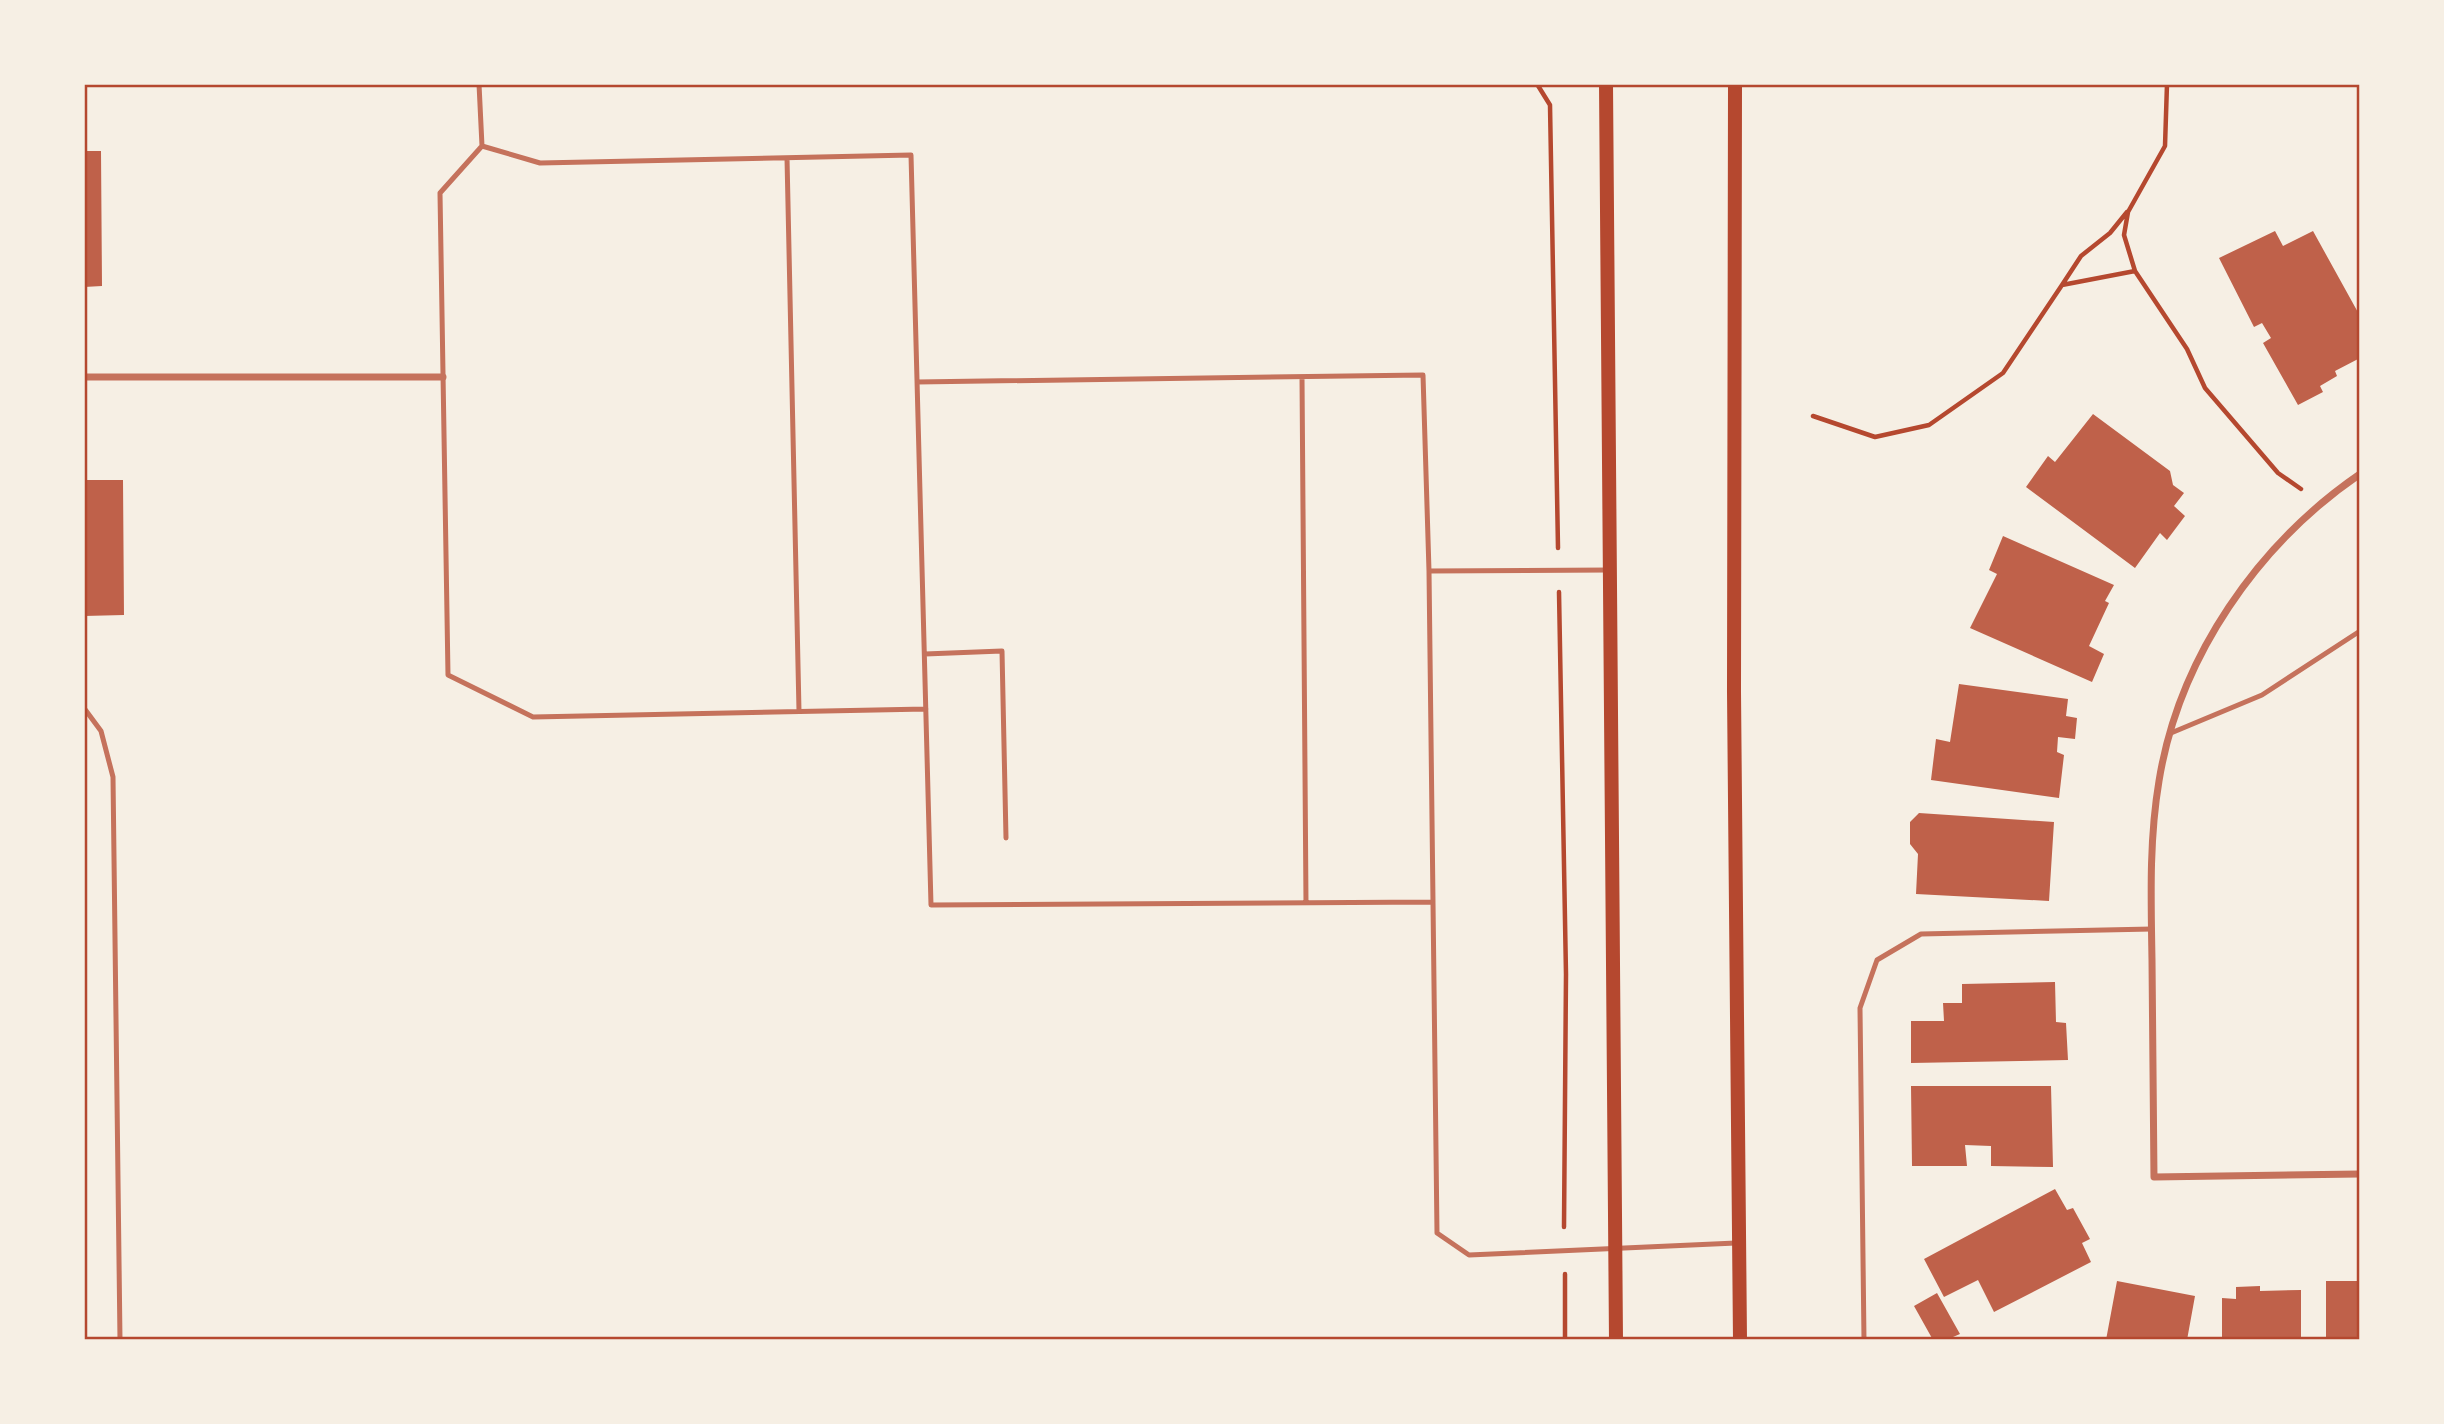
<svg xmlns="http://www.w3.org/2000/svg" width="2444" height="1424" viewBox="0 0 2444 1424" font-family="Ubuntu,sans-serif">
  <style>
    .building { fill: #bf614a }
    .lines { fill: none; stroke-linecap: round; stroke-linejoin: round }
    .path { stroke: #b5482f; stroke-width: 4.5 }
    .service { stroke: #c5725c; stroke-width: 5 }
    .minor { stroke: #c5725c; stroke-width: 7 }
    .secondary { stroke: #b5482f; stroke-width: 14 }
    .neatline { fill: none; stroke: #b5482f; stroke-width: 2.5 }
  </style>
  <rect width="100%" height="100%" fill="#f6efe4"/>
  <path class="building" d="M84,151H101L102,286L84,287Z
    M2275,231L2283,246L2313,231L2360,316V358L2335,371L2337,376L2320,386L2323,392L2298,405L2263,343L2271,338L2262,323L2254,327L2219,258Z
    M2093,414L2170,471L2173,485L2184,493L2174,506L2185,516L2167,540L2160,533L2135,568L2026,487L2048,456L2055,462Z
    M84,480H123L124,615L84,616Z
    M2003,536L2114,585L2105,601L2109,603L2089,646L2104,654L2092,682L1970,628L1997,574L1989,570Z
    M1959,684L2068,699L2066,716L2077,718L2075,739L2058,737L2057,752L2064,755L2059,798L1931,780L1936,739L1950,742Z
    M1919,813L2054,822L2049,901L1916,894L1918,854L1910,844V822Z
    M2055,982L2056,1022L2066,1023L2068,1060L1911,1063V1021H1944L1943,1003H1962V984Z
    M1911,1086H2051L2053,1167L1991,1166V1146L1965,1145L1967,1166H1912Z
    M2055,1189L2067,1210L2073,1208L2090,1239L2082,1243L2091,1262L1994,1312L1978,1280L1944,1297L1924,1259Z
    M2117,1281L2195,1296L2187,1340H2106Z
    M2326,1281H2357L2360,1284V1340H2326Z
    M2260,1286V1291L2301,1290V1340H2222V1298L2236,1299V1287Z
    M1937,1293L1960,1334L1946,1340H1933L1914,1306Z"/>
  <g class="lines">
    <path class="path" d="M1537,84L1550,105L1558,548
      M2167,84L2165,146L2128,212L2124,235L2135,271L2187,349L2205,388L2278,473L2301,489
      M2062,285L2081,256L2110,233L2127,212
      M1813,416L1875,437L1929,425L2003,373L2062,285L2135,271
      M1559,592L1566,974L1564,1227
      M1565,1274V1340"/>
    <path class="service" d="M479,84L482,146
      M482,146L540,163L911,155L931,905L1433,902
      M482,146L440,193L448,675L533,717L926,709
      M787,158L799,711
      M1302,377L1306,903
      M917,382L1423,375L1429,571
      M1610,570L1429,571L1437,1233L1469,1255L1736,1243
      M925,654L1002,651L1006,838
      M84,708L101,731L113,777L120,1340
      M2171,733L2262,695L2360,631
      M1864,1340L1860,1008L1877,960L1921,934L2152,929"/>
    <path class="minor" d="M84,377H443
      M2360,474C2258,544 2179,657 2159,781C2149,840 2151,900 2152,960C2153,1033 2153,1105 2154,1177L2360,1174"/>
    <path class="secondary" d="M1606,84L1616,1340
      M1735,84L1734,692L1740,1340"/>
  </g>
  <rect width="2444" height="1424" fill="none" stroke="#f6efe4" stroke-width="172"/>
  <rect x="86" y="86" width="2272" height="1252" class="neatline"/>
</svg>
